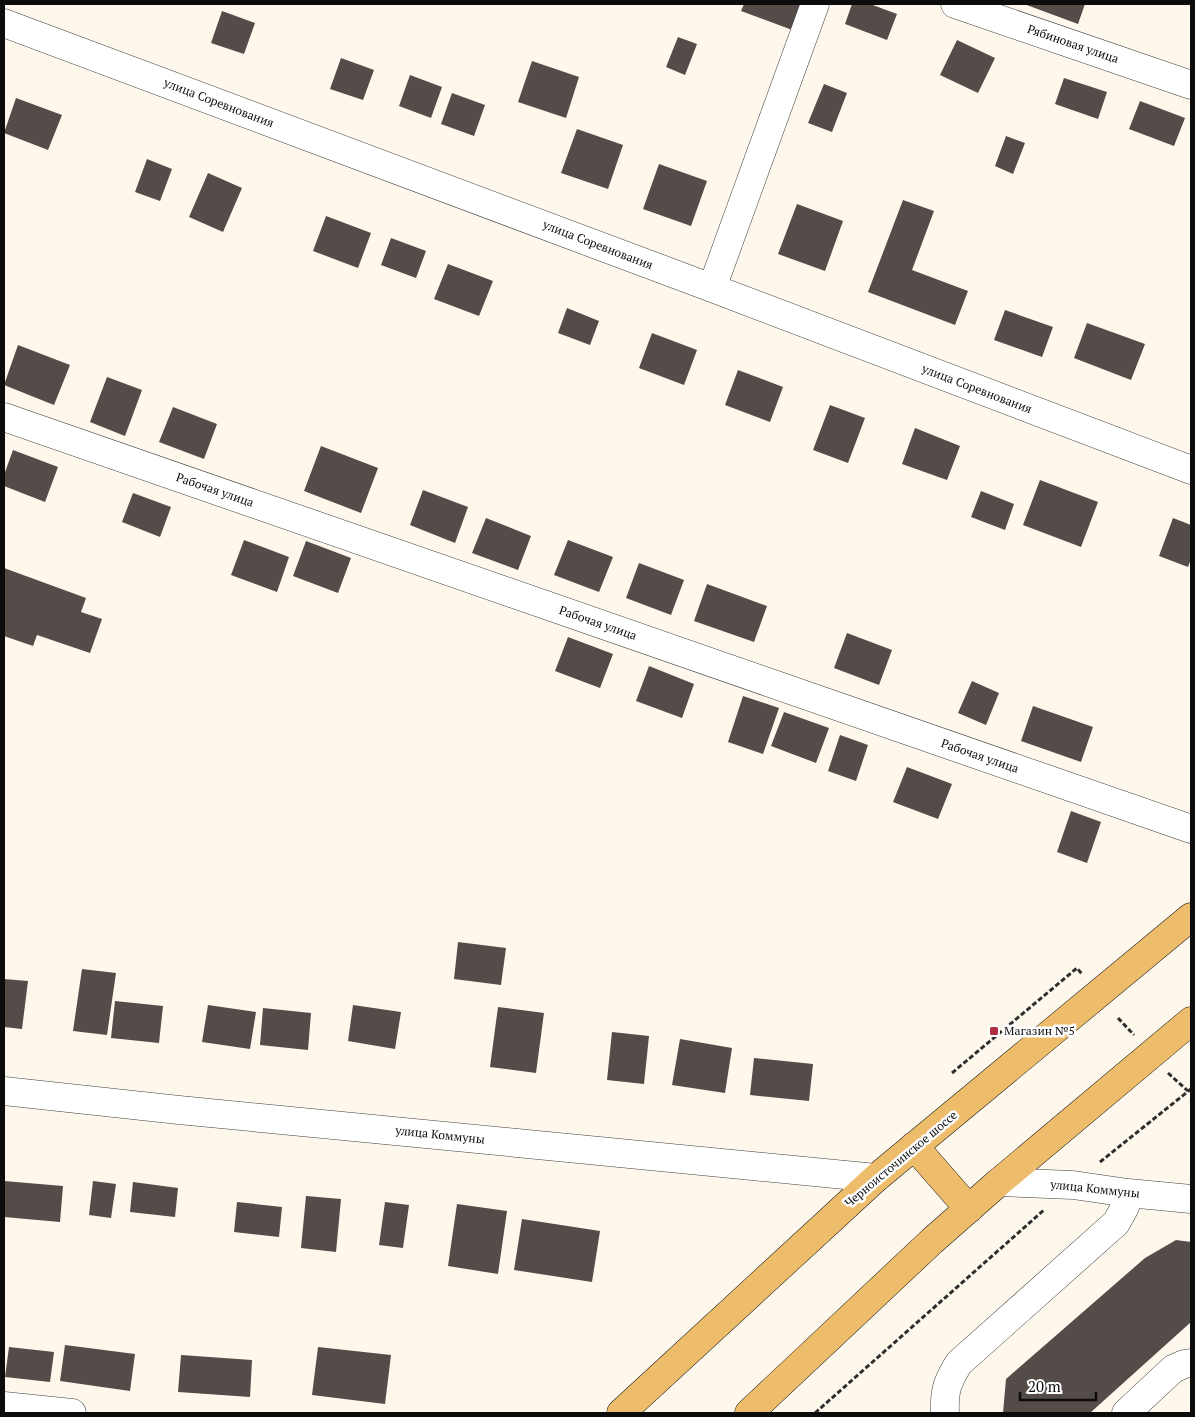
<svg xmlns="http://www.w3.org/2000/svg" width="1195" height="1417" viewBox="0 0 1195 1417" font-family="'PT Serif',serif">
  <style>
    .building { fill: #534c49 }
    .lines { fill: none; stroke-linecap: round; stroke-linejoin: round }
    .minor-casing { stroke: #3f3f3f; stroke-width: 29 }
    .major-casing { stroke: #1d1d1d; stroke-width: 29 }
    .path { stroke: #2e2e2e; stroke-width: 3; stroke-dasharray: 5 2.5; stroke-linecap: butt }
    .minor { stroke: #fff; stroke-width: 28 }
    .major { stroke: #eebd6c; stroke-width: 28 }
    .poi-dot { fill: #b02f47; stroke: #fff; stroke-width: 2 }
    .labels { text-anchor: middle; stroke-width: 5; stroke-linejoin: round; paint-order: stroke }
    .street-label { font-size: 12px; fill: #0c0c0c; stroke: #fff }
    .poi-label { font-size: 12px; fill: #0c0c0c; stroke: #fff; text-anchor: start }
  </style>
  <rect width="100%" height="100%" fill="#fef8ec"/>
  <path class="building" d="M744,4H805L795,31L741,11Z
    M852,4H870L897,14L887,40L845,24Z
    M1024,4H1085L1078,24Z
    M222,11L255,23L244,54L211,43Z
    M678,37L697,44L685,75L666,67Z
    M957,40L995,58L978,93L940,75Z
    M341,58L374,70L363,100L330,89Z
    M532,61L579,77L566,118L518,102Z
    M410,75L442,87L431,118L399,106Z
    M1064,78L1107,92L1098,119L1055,104Z
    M824,84L847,93L832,132L808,123Z
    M452,93L485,105L474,136L441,124Z
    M16,98L62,115L48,150L4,133Z
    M1140,101L1185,118L1174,146L1129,129Z
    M577,129L623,145L608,189L561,173Z
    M1006,136L1025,143L1013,174L995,166Z
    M147,159L172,169L160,201L135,192Z
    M659,164L707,181L691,226L643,209Z
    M208,173L242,188L223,232L189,217Z
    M903,200L934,211L912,270L968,291L955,325L868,292Z
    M797,204L843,221L825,271L778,254Z
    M326,216L371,233L358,268L313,251Z
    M391,238L426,251L416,278L381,265Z
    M448,264L493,281L479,316L434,299Z
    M567,308L599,321L590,345L558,333Z
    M1005,310L1053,327L1042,357L994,340Z
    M1087,323L1145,344L1131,380L1074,358Z
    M652,333L697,350L684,385L639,368Z
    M18,345L70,365L54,405L4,385Z
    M738,370L783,387L770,422L725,405Z
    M107,377L142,390L125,436L90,422Z
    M830,405L865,418L848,463L813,450Z
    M173,407L217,424L204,459L159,442Z
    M915,428L960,446L947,480L902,464Z
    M321,446L378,468L361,513L304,491Z
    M13,450L58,467L45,502L4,486V475Z
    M1040,480L1098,502L1081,547L1023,525Z
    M423,490L468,507L455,543L410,525Z
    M981,491L1014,504L1005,530L971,517Z
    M133,493L171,507L160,537L122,522Z
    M486,518L531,536L518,570L472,553Z
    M1173,518L1191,525V559L1188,567L1159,556Z
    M244,540L289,557L277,592L231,575Z
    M568,540L613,557L599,592L554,575Z
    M306,541L351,558L338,593L293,576Z
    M639,563L684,580L671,615L626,598Z
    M4,568L86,598L81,612L102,619L90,653L37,635L33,646L4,636Z
    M707,584L767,606L754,642L694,621Z
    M847,633L892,650L879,685L834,668Z
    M568,637L613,654L600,688L555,671Z
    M649,666L694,684L682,718L636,701Z
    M972,681L999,693L986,725L958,713Z
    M743,696L779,708L763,754L728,742Z
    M1033,706L1093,727L1081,762L1021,741Z
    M784,712L829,728L816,763L771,746Z
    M840,735L868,745L856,781L828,771Z
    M907,767L952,784L938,819L893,802Z
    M1071,811L1101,822L1087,863L1057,852Z
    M458,942L506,948L501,985L454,979Z
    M82,969L116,973L107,1035L73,1031Z
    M4,979L28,981L22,1029L4,1027Z
    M115,1001L163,1006L159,1043L111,1038Z
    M208,1005L256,1012L250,1049L202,1042Z
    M353,1005L401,1012L395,1049L348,1041Z
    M498,1007L544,1013L536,1073L490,1067Z
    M263,1008L311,1013L308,1050L260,1045Z
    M612,1032L649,1036L644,1084L607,1080Z
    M680,1039L732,1048L725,1093L672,1085Z
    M754,1058L813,1064L809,1101L750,1095Z
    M4,1181L63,1186L60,1222L4,1217Z
    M93,1181L116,1184L111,1218L89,1215Z
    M133,1182L178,1188L175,1217L130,1212Z
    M306,1196L341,1199L336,1252L301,1248Z
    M237,1202L282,1207L279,1237L234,1232Z
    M385,1202L409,1205L403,1248L379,1245Z
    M457,1204L507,1211L498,1274L448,1266Z
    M522,1219L600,1231L592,1282L514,1270Z
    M1176,1240L1191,1242V1322L1090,1413H1003L1006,1379L1145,1258Z
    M65,1345L135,1354L130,1391L60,1381Z
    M9,1347L54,1352L50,1382L5,1377Z
    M318,1347L391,1355L385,1404L312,1395Z
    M181,1355L252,1360L250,1397L178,1392Z"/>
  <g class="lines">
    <defs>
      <path id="minor" d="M955,4L1191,85
        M4,23L712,288L1191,470
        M712,288L815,4
        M4,417L1191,829
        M4,1091L179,1110L876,1178
        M999,1182L1073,1185L1128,1193L1191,1199
        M4,1406L72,1413
        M945,1413C944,1391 947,1382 959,1363L1116,1223L1125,1207L1128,1193
        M1126,1413L1173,1369L1184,1364L1191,1363"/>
      <path id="major" d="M914,1146L969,1209
        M621,1413L876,1178L1191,917
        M749,1413L932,1241L999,1182L1191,1021"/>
    </defs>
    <use href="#minor" class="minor-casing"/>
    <use href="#major" class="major-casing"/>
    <path class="path" d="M1118,1018L1134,1035
      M952,1073L1077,968L1082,974
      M1168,1073L1188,1091
      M1100,1162L1191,1089
      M815,1413L1044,1210"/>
    <use href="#minor" class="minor"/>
    <use href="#major" class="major"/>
  </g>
  <rect class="poi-dot" x="989" y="1026" width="10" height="10" rx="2.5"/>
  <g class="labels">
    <g class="street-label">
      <text transform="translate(1073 44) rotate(19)" y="4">Рябиновая улица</text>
      <text transform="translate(219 103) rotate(21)" y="4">улица Соревнования</text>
      <text transform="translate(598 245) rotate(21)" y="4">улица Соревнования</text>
      <text transform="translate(977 389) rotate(21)" y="4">улица Соревнования</text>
      <text transform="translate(215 490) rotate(19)" y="4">Рабочая улица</text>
      <text transform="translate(598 623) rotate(19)" y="4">Рабочая улица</text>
      <text transform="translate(980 756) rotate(19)" y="4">Рабочая улица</text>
      <text transform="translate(440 1135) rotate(6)" y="4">улица Коммуны</text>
      <text transform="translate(901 1159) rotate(-40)" y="4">Черноисточинское шоссе</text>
      <text transform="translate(1095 1189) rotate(6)" y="4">улица Коммуны</text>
    </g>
    <g class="poi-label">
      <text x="1004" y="1035">Магазин №5</text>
    </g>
  </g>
  <rect width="1195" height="1417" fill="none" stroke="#0c0c0c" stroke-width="10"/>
  <path d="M1020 1392v8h76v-8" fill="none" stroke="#0c0c0c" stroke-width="2.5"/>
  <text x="1028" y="1392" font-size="15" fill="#0c0c0c" stroke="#ffffff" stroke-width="4" paint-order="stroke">20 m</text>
</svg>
